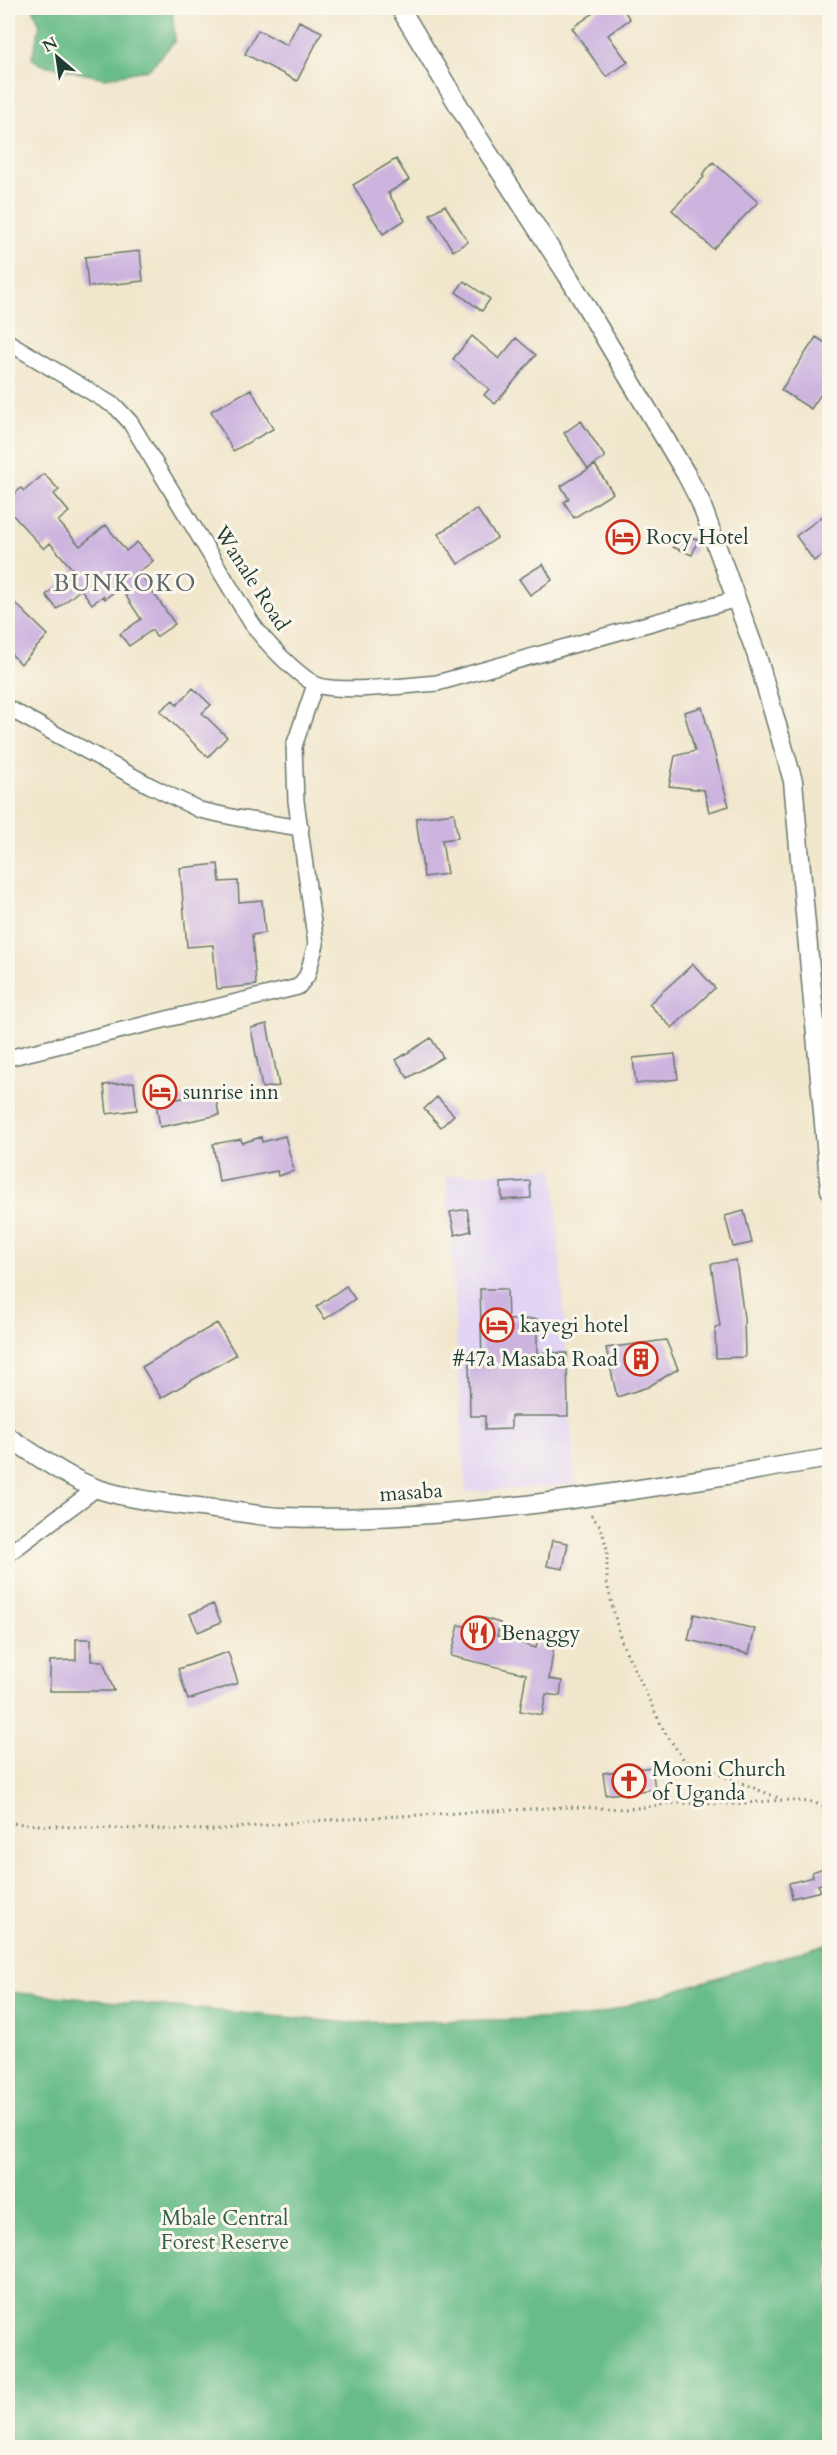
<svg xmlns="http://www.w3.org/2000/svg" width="837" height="2455" viewBox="0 0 837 2455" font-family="Cardo,serif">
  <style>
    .built { fill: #e1d4f4 }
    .forest { fill: #68bc88; stroke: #447c5e; stroke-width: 1.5 }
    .building { fill: #ccb4df }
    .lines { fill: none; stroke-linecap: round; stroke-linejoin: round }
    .minor-casing { stroke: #68786a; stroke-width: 18 }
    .tertiary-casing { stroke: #68786a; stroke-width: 21 }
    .path { stroke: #68786a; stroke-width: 3; stroke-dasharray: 1.5 4.5; stroke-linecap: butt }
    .minor { stroke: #fff; stroke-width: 15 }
    .tertiary { stroke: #fff; stroke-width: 18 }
    .labels { text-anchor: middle; stroke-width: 6; stroke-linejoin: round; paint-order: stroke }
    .poi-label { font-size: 21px; fill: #1f3d34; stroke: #fbf7ec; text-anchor: start }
    .street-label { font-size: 21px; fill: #1f3d34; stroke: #fbf7ec }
    .park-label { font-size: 21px; fill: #335d4a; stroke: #fbf7ec }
    .quarter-label { font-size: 24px; letter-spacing: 1.5px; fill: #5c6770; stroke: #fbf7ec }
  </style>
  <rect width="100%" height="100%" fill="#fbf7ec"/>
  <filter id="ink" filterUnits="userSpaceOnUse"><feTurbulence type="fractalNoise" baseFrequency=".0167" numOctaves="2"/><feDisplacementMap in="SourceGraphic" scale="12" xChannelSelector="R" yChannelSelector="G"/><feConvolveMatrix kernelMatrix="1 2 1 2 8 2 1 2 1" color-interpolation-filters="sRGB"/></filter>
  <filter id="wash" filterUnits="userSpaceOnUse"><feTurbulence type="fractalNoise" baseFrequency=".008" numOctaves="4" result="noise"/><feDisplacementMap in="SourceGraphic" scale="24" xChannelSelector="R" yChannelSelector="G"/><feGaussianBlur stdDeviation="1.35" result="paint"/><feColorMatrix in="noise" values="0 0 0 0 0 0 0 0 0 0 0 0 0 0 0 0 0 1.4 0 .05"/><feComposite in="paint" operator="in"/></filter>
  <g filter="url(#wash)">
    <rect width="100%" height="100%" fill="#f1e7cd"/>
    <path class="built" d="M554,1168L575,1485L466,1492L446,1176Z"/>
    <path class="forest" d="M33,8H172L175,41L149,69L105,78L40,64L32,58L40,25Z
      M829,1943V2447H8V1992L350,2023L587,2018Z"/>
    <g id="blocks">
      <path class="building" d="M601,8H622L630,19L608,35L628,62L606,77L572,28Z
        M299,21L322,32L297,81L245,54L258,30L287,45Z
        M396,159L409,180L388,193L405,220L383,234L353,185Z
        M713,162L758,202L713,249L672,210L704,177L702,175Z
        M445,205L468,242L453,251L430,214Z
        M140,251L143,281L88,287L85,257Z
        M464,281L490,299L482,311L456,292Z
        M472,336L499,359L516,338L536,355L495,404L484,395L489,389L453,359Z
        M816,337L830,346V380L811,409L781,390Z
        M251,389L273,429L233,451L211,411Z
        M581,421L605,457L588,469L564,433Z
        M595,465L613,493L574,518L564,502L569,499L561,486Z
        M44,474L59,490L54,494L69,512L58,521L80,546L106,525L126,551L137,542L153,561L139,572L175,624L156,637L152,630L129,646L120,634L141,619L120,587L105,599L103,596L92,604L81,589L57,609L46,595L74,571L50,543L44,549L8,510V500L21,488L24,491Z
        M477,509L497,538L458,564L438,534Z
        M830,511V550L814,561L796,536Z
        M680,532L698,540L692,555L673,547Z
        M543,564L552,580L530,595L519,579Z
        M8,596L48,635L21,664L8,651Z
        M193,688L211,705L202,713L227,737L208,757L160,711L173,700L177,705Z
        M702,707L729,806L709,812L704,790L669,786L675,756L695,751L684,712Z
        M454,813L458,838L442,840L447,874L424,877L416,818Z
        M218,864L220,882L238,881L239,902L262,900L265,933L252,935L256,985L217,989L213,945L187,947L180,868Z
        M693,964L715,988L672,1028L649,1004Z
        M267,1024L279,1086L262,1088L251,1028Z
        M431,1038L443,1057L408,1078L396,1060Z
        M675,1054L678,1079L636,1084L633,1058Z
        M134,1082L137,1110L107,1114L104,1085Z
        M215,1092L219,1115L160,1127L156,1103Z
        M437,1097L454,1115L441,1127L424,1109Z
        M285,1136L294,1171L278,1176L277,1171L219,1182L213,1144L241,1139L242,1143L261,1137L262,1142Z
        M530,1181L531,1198L502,1200L501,1183Z
        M467,1209L471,1231L455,1235L450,1212Z
        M744,1211L752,1243L733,1247L725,1216Z
        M736,1260L744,1318L745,1357L716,1358L715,1327L720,1326L711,1264Z
        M346,1286L355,1299L325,1319L316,1307Z
        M480,1289H507L508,1320L537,1319V1353H567L568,1416H511V1429L485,1430V1416H470L469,1359H482Z
        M217,1323L236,1355L161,1398L142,1367Z
        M666,1340L678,1369L648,1387L617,1397L606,1348Z
        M552,1540L568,1543L563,1569L547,1566Z
        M213,1604L221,1622L198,1632L190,1614Z
        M694,1614L755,1629L749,1654L688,1640Z
        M484,1618L500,1623L497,1636L536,1648L538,1637L555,1639L549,1679L562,1681L560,1696L546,1694L542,1715L520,1711L526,1674L451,1656L459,1625L480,1629Z
        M76,1639H91V1661H103L114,1691H50V1661L76,1660Z
        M228,1652L238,1683L188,1700L178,1669Z
        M652,1767L655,1789L606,1795L603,1773Z
        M830,1866V1881L818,1885L821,1891L792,1898L789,1883L813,1877L812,1872Z"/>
    </g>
  </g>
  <g filter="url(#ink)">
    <use href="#blocks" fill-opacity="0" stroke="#68786a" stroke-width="1.5"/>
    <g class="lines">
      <defs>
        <path id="minor" d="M8,342L116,407L130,422L251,622C263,640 294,672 313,683C332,695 413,685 437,683L737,599
          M8,708L149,785L200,810L237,818L301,828
          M8,1058L298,987L307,976L316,944L296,801L294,746L315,685
          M8,1554L97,1488"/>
        <path id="tertiary" d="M400,8L474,131L568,276L686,474L700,501L757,656L793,781L830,1190
          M8,1437C34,1454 69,1479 98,1489C135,1501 176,1504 214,1509C236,1511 259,1516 281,1517C465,1524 649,1487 830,1458"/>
      </defs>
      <use href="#minor" class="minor-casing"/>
      <use href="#tertiary" class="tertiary-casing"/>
      <path class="path" d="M591,1515L601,1527L607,1549V1584L621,1641L664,1731L684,1760L781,1799
        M8,1823L90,1828L213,1830L325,1820L567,1807L629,1809L677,1803L735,1804L783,1800L811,1802L830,1808"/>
      <use href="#minor" class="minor"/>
      <use href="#tertiary" class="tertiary"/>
    </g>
  </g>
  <defs>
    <symbol id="hotel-ring" viewBox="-11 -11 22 22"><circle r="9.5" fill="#fbf7ec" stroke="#c8321e" stroke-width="1.5"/><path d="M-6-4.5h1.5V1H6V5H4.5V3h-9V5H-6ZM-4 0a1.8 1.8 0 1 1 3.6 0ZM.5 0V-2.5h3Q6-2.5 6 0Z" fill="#c8321e"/></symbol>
    <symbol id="building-ring" viewBox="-11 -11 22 22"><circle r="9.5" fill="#fbf7ec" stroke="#c8321e" stroke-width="1.5"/><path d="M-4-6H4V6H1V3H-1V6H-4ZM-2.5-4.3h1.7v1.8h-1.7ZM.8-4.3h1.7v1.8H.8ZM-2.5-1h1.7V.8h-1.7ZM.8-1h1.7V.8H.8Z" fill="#c8321e"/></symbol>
    <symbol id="restaurant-ring" viewBox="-11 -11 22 22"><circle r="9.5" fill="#fbf7ec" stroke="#c8321e" stroke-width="1.5"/><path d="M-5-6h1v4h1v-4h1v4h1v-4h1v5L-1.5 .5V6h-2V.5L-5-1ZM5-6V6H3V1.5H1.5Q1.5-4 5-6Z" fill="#c8321e"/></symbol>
    <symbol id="church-ring" viewBox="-11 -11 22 22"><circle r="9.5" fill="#fbf7ec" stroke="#c8321e" stroke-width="1.5"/><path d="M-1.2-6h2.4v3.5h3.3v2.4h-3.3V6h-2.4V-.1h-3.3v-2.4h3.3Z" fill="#c8321e"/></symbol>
  </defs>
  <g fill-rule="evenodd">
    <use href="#hotel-ring" x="604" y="518" width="38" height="38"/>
    <use href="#hotel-ring" x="141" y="1073" width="38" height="38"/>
    <use href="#hotel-ring" x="478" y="1306" width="38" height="38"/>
    <use href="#building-ring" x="622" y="1340" width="38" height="38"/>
    <use href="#restaurant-ring" x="459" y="1614" width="38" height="38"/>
    <use href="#church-ring" x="610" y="1762" width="38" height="38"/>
  </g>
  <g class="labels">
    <g class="poi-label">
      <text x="646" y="544">Rocy Hotel</text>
      <text x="183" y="1099">sunrise inn</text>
      <text x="520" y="1332">kayegi hotel</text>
      <text x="618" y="1366" text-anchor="end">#47a Masaba Road</text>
      <text x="501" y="1640">Benaggy</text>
      <text x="652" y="1776">Mooni Church<tspan x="652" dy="24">of Uganda</tspan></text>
    </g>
    <g class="street-label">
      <text transform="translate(252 578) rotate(57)" y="7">Wanale Road</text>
      <text transform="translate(411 1492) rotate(-4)" y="7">masaba</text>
    </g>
    <g class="park-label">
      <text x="225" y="2225">Mbale Central<tspan x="225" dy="24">Forest Reserve</tspan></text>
    </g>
    <g class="quarter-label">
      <text x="125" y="591">BUNKOKO</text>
    </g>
  </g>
  <rect width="837" height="2455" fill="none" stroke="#fbf7ec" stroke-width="30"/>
  <g transform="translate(57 57) rotate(331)" stroke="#fbf7ec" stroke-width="4.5" paint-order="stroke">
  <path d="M0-4.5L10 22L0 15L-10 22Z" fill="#1f3d34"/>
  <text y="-9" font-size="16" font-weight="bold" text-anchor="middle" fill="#1f3d34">N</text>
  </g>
</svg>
